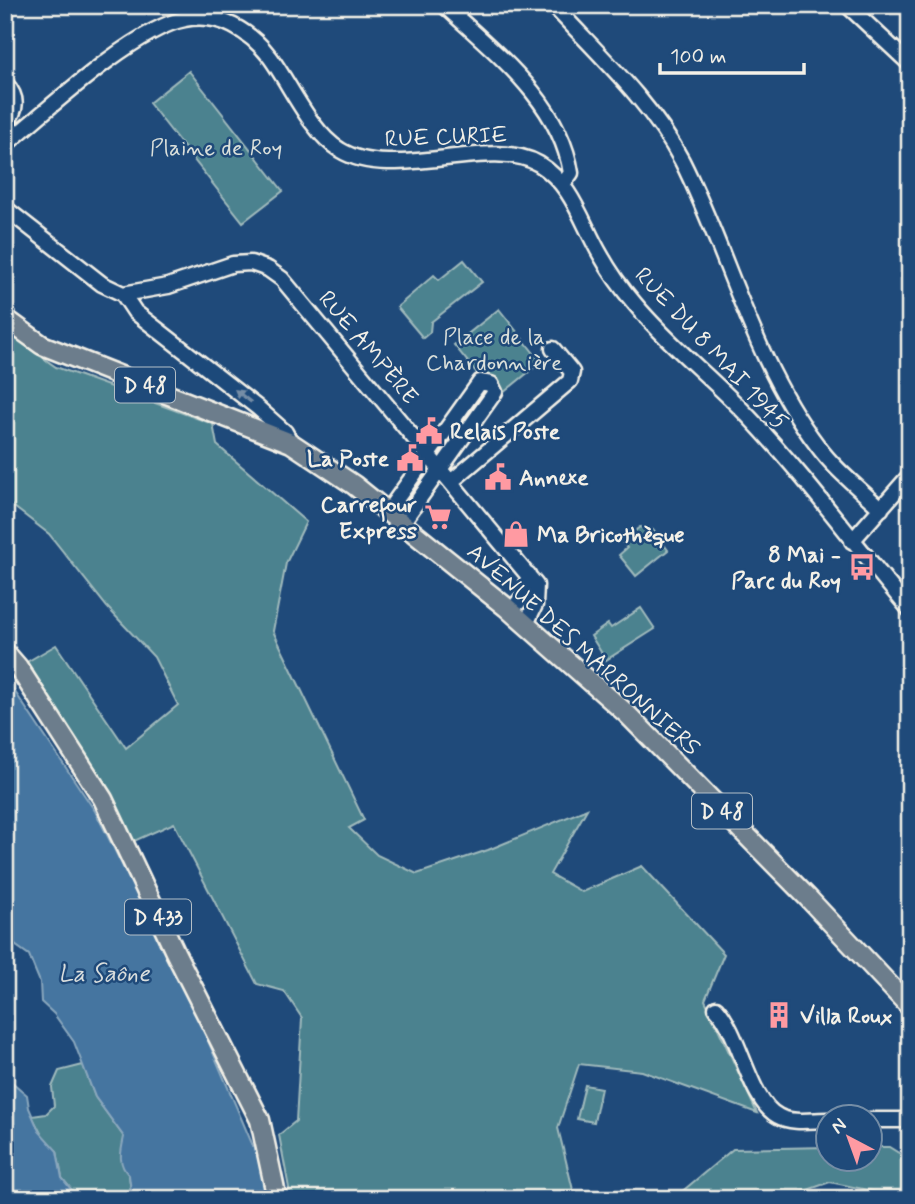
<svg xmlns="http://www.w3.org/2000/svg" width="915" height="1204" viewBox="0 0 915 1204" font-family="Mynerve,sans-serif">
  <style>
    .green { fill: #4c828f; stroke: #a0babc; stroke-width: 2 }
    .water { fill: #4475a0; stroke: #8aa7bd; stroke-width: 2 }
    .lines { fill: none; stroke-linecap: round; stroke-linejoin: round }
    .minor-casing { stroke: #f4f1e8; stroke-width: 19 }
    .major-casing { stroke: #f4f1e8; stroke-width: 23 }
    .minor { stroke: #1f4a7a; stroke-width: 14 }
    .major { stroke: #6c7d8c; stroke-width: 18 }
    .oneway { fill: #748da6 }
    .labels { text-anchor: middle; stroke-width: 5; stroke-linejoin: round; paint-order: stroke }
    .shield { fill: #1f4a7a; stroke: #b4bfc7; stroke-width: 2 }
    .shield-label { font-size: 21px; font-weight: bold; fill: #f4f1e8 }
    .street-label { font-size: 23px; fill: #f4f1e8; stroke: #1f4a7a }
    .park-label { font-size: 23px; fill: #dbe0db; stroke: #1f4a7a }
    .poi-label { font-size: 23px; font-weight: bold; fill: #f4f1e8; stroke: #1f4a7a; text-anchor: start }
    .water-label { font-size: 24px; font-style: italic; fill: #dadedd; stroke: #1f4a7a }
  </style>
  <rect width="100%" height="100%" fill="#1f4a7a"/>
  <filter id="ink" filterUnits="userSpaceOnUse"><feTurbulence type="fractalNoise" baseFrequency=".0143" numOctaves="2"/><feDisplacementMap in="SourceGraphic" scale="14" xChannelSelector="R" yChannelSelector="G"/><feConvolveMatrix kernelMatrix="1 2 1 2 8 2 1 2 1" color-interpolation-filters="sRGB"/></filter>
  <g filter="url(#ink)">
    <path class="green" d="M189,71L283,191L243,222L149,103Z
      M464,260L482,282L431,322L430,332L423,338L397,307L434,275L439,280Z
      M499,309L541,362L503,393L493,380L476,372L454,345Z
      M5,331L56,367L213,424L217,445L306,522L286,563L273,631L364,820L349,828L377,855L417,874L488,850L587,809L550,874L582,892L642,866L724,954L705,1000L757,1113L642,1071L579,1064L558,1128L573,1190L589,1199H291L279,1135L296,1121L302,1018L284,991L257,984L174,823L132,842L110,793L25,663L56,645L126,748L178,705L154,657L107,607L49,534L5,500Z
      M640,527L653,530L668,550L636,576L619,555L627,548L621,541Z
      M641,608L655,629L606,660L591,636L608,624L611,628Z
      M83,1065L95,1097L124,1137L132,1199H79L62,1178L57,1151L45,1141L32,1116L46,1114L54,1106L52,1087L59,1071Z
      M585,1085L601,1088L594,1122L577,1119Z
      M827,1147L828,1158H870V1147H889L910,1160V1199L830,1182L782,1199H673L733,1149Z"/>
    <path class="water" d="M5,677L95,811L194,1008L265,1174L270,1199H132L129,1175C117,1164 121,1151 124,1137L95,1097L74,1042L54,1014L41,1002L40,982L35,970L29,955L15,945L5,922Z
      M5,1076L27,1095L29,1108L39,1131L57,1151L62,1178L79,1199H5Z"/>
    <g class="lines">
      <defs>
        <path id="minor" d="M444,5C494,52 560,101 571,173L563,184
          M553,5C598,54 651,102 682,161C729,254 753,361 817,445C834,469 860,489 881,509
          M847,5L910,64
          M5,83C18,97 18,110 5,123
          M5,145C46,111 135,28 185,19C219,12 250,31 270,57C290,84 311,133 340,150C393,183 490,135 539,164C572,184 582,223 600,254C610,272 622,289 635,304C669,345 712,378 749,417C806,477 856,546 910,610
          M5,208L102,284L123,294L135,312L258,408L285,432L291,443
          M123,294L168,286L233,264L251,263L268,269L282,279L536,585L535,605L526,624
          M452,481L570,381L572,372L553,349
          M388,511L480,382L491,384L495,392L402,523
          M852,541L910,475
          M511,611L527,592L528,574
          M716,1008C741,1035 749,1101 778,1116C792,1124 812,1120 828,1120
          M870,1120H910"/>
        <path id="major" d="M5,318L42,345L291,443L354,485L506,607L627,714L808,898L910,1007
          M5,652L18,667L103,799L176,954L260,1120L277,1199"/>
      </defs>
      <use href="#minor" class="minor-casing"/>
      <use href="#major" class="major-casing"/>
      <use href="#minor" class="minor"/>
      <use href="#major" class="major"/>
    </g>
    <defs><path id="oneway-solid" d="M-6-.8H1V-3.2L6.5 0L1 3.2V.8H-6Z" transform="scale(1.75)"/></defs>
    <use class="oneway" href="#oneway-solid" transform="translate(243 396) rotate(-142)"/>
  </g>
  <defs>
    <symbol id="civic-bare" viewBox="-9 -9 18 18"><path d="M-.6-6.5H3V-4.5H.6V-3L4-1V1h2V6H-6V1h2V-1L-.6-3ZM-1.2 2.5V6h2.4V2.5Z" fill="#ff9aa2" stroke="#1f4a7a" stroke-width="2.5" paint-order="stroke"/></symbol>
    <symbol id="supermarket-bare" viewBox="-9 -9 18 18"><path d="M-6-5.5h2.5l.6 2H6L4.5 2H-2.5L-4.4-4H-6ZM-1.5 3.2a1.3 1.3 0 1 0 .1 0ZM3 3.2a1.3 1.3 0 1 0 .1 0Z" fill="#ff9aa2" stroke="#1f4a7a" stroke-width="2.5" paint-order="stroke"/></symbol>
    <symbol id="shop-bare" viewBox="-9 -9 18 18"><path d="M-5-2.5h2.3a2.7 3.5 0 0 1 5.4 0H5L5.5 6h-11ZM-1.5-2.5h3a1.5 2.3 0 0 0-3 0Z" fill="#ff9aa2" stroke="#1f4a7a" stroke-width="2.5" paint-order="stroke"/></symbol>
    <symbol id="bus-bare" viewBox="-9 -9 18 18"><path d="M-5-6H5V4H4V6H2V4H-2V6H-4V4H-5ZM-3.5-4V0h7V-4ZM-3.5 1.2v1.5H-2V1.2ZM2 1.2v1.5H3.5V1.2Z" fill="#ff9aa2" stroke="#1f4a7a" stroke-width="2.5" paint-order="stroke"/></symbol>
    <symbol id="building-bare" viewBox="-9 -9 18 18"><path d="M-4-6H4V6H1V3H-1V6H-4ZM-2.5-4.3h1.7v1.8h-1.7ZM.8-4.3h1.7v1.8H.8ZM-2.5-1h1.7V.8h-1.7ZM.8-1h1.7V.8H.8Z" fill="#ff9aa2" stroke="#1f4a7a" stroke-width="2.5" paint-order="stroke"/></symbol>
  </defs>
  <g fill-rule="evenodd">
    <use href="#civic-bare" x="410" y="412" width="38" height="38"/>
    <use href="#civic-bare" x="391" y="439" width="38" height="38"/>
    <use href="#civic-bare" x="479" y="458" width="38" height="38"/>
    <use href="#supermarket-bare" x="419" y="498" width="38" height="38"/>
    <use href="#shop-bare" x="497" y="515" width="38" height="38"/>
    <use href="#bus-bare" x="843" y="548" width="38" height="38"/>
    <use href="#building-bare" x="760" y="996" width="38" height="38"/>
  </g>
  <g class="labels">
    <g class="shield">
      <rect x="115" y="367.5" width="60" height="35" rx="5"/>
      <rect x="692" y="793.5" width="60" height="35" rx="5"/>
      <rect x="125" y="899.5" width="66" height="35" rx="5"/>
    </g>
    <g class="shield-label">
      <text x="145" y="392">D 48</text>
      <text x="722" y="818">D 48</text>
      <text x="158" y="924">D 433</text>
    </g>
    <g class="street-label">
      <text transform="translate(446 136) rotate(-2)" y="8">RUE CURIE</text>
      <text transform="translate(369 347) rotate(50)" y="8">RUE AMPÈRE</text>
      <text transform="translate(712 348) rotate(47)" y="8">RUE DU 8 MAI 1945</text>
      <text transform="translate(584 649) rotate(42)" y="8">AVENUE DES MARRONNIERS</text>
    </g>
    <g class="park-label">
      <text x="216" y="155">Plaine de Roy</text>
      <text x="494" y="344">Place de la<tspan x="494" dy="26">Chardonnière</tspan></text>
    </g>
    <g class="poi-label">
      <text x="450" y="439">Relais Poste</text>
      <text x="389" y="466" text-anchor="end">La Poste</text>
      <text x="519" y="485">Annexe</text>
      <text x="417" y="512" text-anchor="end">Carrefour<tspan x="417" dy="26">Express</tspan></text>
      <text x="537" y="542">Ma Bricothèque</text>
      <text x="841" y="562" text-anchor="end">8 Mai -<tspan x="841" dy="26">Parc du Roy</tspan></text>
      <text x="800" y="1023">Villa Roux</text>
    </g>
    <g class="water-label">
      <text x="104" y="981">La Saône</text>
    </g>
  </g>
  <rect width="915" height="1204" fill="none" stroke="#1f4a7a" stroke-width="28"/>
  <rect x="14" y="14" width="887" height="1176" fill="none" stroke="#f4f1e8" stroke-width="2.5" filter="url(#ink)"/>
  <g transform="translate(849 1138) rotate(319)"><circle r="33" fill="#1f4a7a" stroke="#748da6" stroke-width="2"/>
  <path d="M0-5L12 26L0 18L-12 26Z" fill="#ff9aa2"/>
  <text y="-10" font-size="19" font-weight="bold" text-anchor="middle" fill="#f4f1e8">N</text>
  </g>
  <path d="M660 63v10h144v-10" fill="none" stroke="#f4f1e8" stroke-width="3.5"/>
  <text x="670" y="63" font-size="21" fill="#f4f1e8" stroke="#1f4a7a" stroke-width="5" paint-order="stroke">100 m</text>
</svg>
